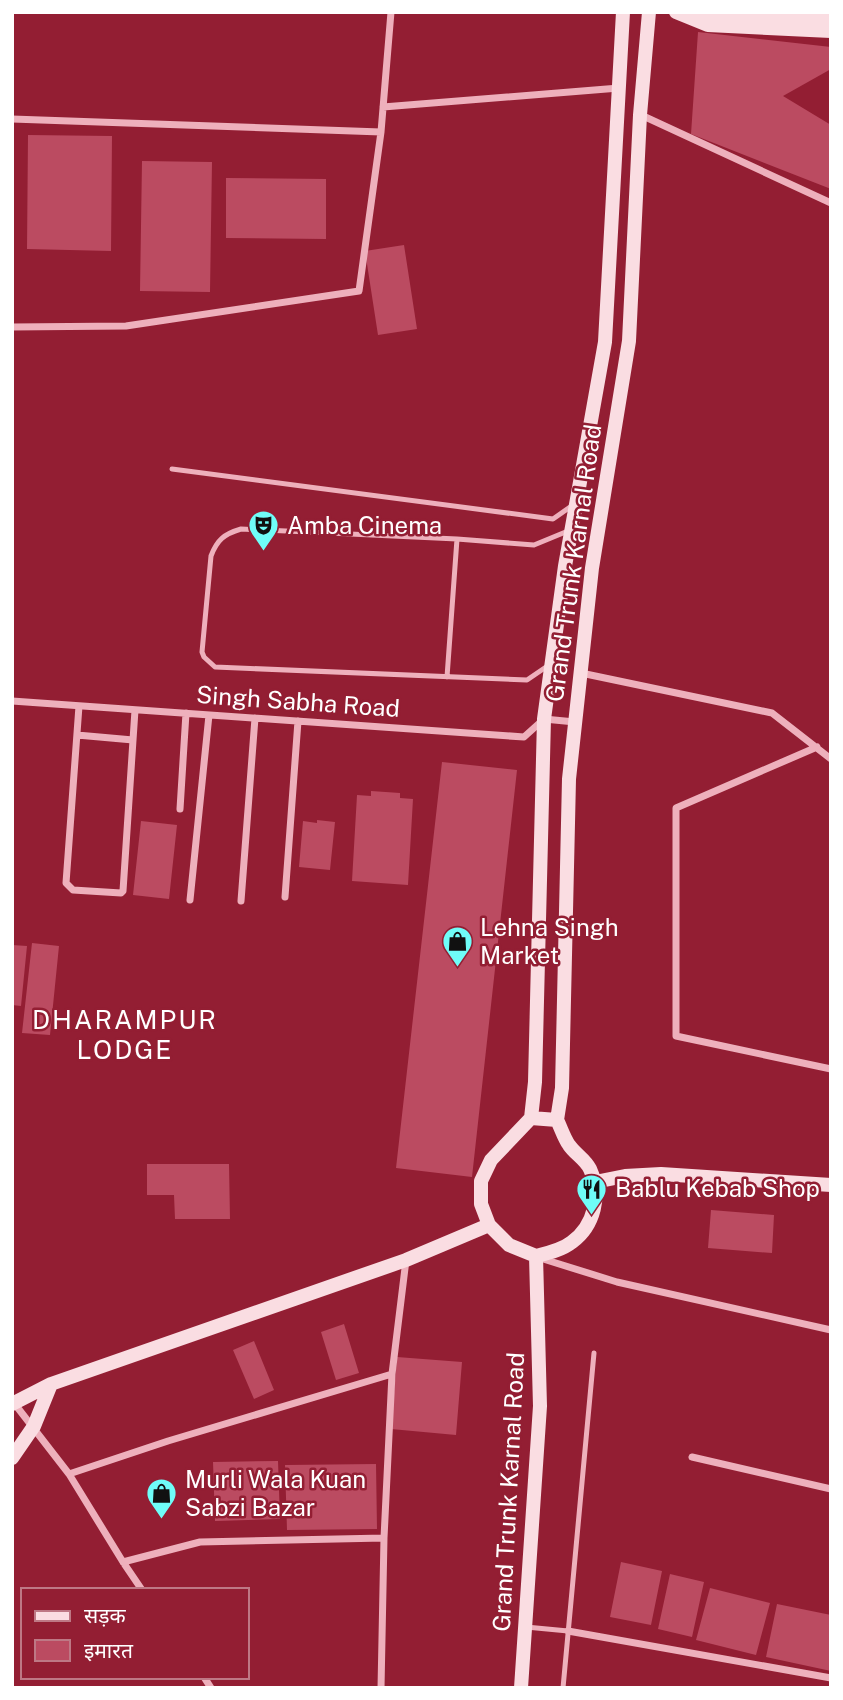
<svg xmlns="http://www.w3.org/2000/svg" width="843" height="1700" viewBox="0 0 843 1700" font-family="'Public Sans','Noto Sans Devanagari',sans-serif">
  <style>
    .building { fill: #bb4b61 }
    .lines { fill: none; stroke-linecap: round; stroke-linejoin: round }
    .lane { stroke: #eeb0bc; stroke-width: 5 }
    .street { stroke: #eeb0bc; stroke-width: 7 }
    .secondary { stroke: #fadde2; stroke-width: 14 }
    .labels { text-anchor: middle; stroke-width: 5; stroke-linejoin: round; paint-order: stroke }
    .poi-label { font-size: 24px; fill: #fff; stroke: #931e33; text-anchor: start }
    .street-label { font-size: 24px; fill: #fff; stroke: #931e33 }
    .neighbourhood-label { font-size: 26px; letter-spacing: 2px; fill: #fff; stroke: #931e33 }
  </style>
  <rect width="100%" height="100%" fill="#931e33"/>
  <path class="building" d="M698,32L831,47V69L783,96L831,125V189L691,134Z
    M28,135L112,136L111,251L27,249Z
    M142,161L212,162L210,292L140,291Z
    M226,178L326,179V239L226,238Z
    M404,245L417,329L378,335L365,251Z
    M442,762L517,770L472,1177L396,1168Z
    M371,791L400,793V798L413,799L408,885L352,881L357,795L371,796Z
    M317,820L335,822L330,870L299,867L303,821L317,823Z
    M141,821L177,825L169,899L133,895Z
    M32,943L59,946L50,1035L22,1033Z
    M12,945L27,946L21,1006L12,1005Z
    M147,1164H229L230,1219H175L174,1195H147Z
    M711,1210L774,1215L772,1253L708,1248Z
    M344,1324L359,1373L336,1380L321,1332Z
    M254,1341L274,1390L254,1399L233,1350Z
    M397,1357L462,1362L456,1435L391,1429Z
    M278,1461L280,1519L215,1521L213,1462Z
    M376,1464L377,1529L287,1530L285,1465Z
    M621,1562L662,1571L651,1625L610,1617Z
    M670,1574L704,1582L692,1637L658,1629Z
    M710,1588L770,1603L756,1655L696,1640Z
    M777,1604L831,1615V1671L766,1657Z"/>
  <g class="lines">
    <path class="lane" d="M172,469L553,519L573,505
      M457,539L241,529C224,534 217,540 211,556L202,652L204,657L215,667L527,680L549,665
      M447,677L457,539L534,545L568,531
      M526,1627L568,1631
      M563,1688L594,1353"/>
    <path class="street" d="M383,107L619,88
      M641,115L831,203
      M12,119L381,132L391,12
      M12,327L126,326L359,291L381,132
      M581,673L772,713L831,759
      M12,701L524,737L544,719L575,722
      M79,706L66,883L73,890L121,893L123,891L135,710
      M77,735L133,740
      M817,747L676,808V1036L831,1069
      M180,809L186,713
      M285,897L298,721
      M190,900L209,715
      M241,901L255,718
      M540,1258L617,1282L831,1330
      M392,1374L406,1260
      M14,1403L69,1474L123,1562L142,1590
      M692,1457L831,1489
      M69,1474L168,1441L392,1374L384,1538L381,1688
      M123,1562L200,1542L384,1538
      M568,1631L831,1678
      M204,1677L211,1688"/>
    <path class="secondary" d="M676,12L708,25L831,31
      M701,12L831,18
      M531,1118L535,1082L544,719L565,566L605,342L623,12
      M531,1118L557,1120C561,1128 564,1138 569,1145C575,1154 585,1159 590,1169C602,1195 594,1226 572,1242C562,1250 548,1253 536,1256L509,1245L489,1225L481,1204V1181L491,1160Z
      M557,1120L562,1088L569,779L592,568L629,341L640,115L649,12
      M595,1182L625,1176L661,1174L831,1185
      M12,1404L51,1384L406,1260L489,1225
      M12,1458L34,1426L51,1384
      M521,1688L540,1406L536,1256"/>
  </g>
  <defs>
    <symbol id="theatre-pin" viewBox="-11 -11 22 30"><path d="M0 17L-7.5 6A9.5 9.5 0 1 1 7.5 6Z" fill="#6ffdf8" stroke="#931e33"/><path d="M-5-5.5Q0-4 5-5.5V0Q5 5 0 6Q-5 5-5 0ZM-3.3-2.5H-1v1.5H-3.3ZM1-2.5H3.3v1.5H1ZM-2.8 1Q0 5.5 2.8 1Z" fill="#111"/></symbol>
    <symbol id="shop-pin" viewBox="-11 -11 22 30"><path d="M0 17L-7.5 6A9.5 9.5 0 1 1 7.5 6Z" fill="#6ffdf8" stroke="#931e33"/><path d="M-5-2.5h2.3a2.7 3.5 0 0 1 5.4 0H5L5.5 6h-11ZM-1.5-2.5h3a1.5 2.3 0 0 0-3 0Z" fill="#111"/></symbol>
    <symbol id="restaurant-pin" viewBox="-11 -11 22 30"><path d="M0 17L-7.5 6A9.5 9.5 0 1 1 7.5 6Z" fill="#6ffdf8" stroke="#931e33"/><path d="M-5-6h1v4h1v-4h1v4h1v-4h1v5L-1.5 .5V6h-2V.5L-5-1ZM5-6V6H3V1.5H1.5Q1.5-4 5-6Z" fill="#111"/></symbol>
  </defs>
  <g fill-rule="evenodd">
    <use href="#theatre-pin" x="246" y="508" width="35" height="47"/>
    <use href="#shop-pin" x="440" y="924" width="35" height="47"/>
    <use href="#restaurant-pin" x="574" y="1172" width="35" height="47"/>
    <use href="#shop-pin" x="144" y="1476" width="35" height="47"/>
  </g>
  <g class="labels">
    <g class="poi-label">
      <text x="287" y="534">Amba Cinema</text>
      <text x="480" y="936">Lehna Singh<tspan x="480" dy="28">Market</tspan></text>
      <text x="615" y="1197">Bablu Kebab Shop</text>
      <text x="185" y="1488">Murli Wala Kuan<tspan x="185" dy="28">Sabzi Bazar</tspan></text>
    </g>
    <g class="street-label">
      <text transform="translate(574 563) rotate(-82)" y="8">Grand Trunk Karnal Road</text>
      <text transform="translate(298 702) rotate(4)" y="8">Singh Sabha Road</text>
      <text transform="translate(509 1492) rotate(-87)" y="8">Grand Trunk Karnal Road</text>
    </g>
    <g class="neighbourhood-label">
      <text x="125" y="1029">DHARAMPUR<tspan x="125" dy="30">LODGE</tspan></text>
    </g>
  </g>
  <rect width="843" height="1700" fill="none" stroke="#ffffff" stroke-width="28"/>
  <rect x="21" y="1588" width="228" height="91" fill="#931e33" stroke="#be7885" stroke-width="2"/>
  <rect x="35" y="1611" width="35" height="10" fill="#fadde2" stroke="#be7885" stroke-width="2"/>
  <text x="84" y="1623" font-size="21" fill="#ffffff">सड़क</text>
  <rect x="35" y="1640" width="35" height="21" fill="#bb4b61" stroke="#be7885" stroke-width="2"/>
  <text x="84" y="1658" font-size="21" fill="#ffffff">इमारत</text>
</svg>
